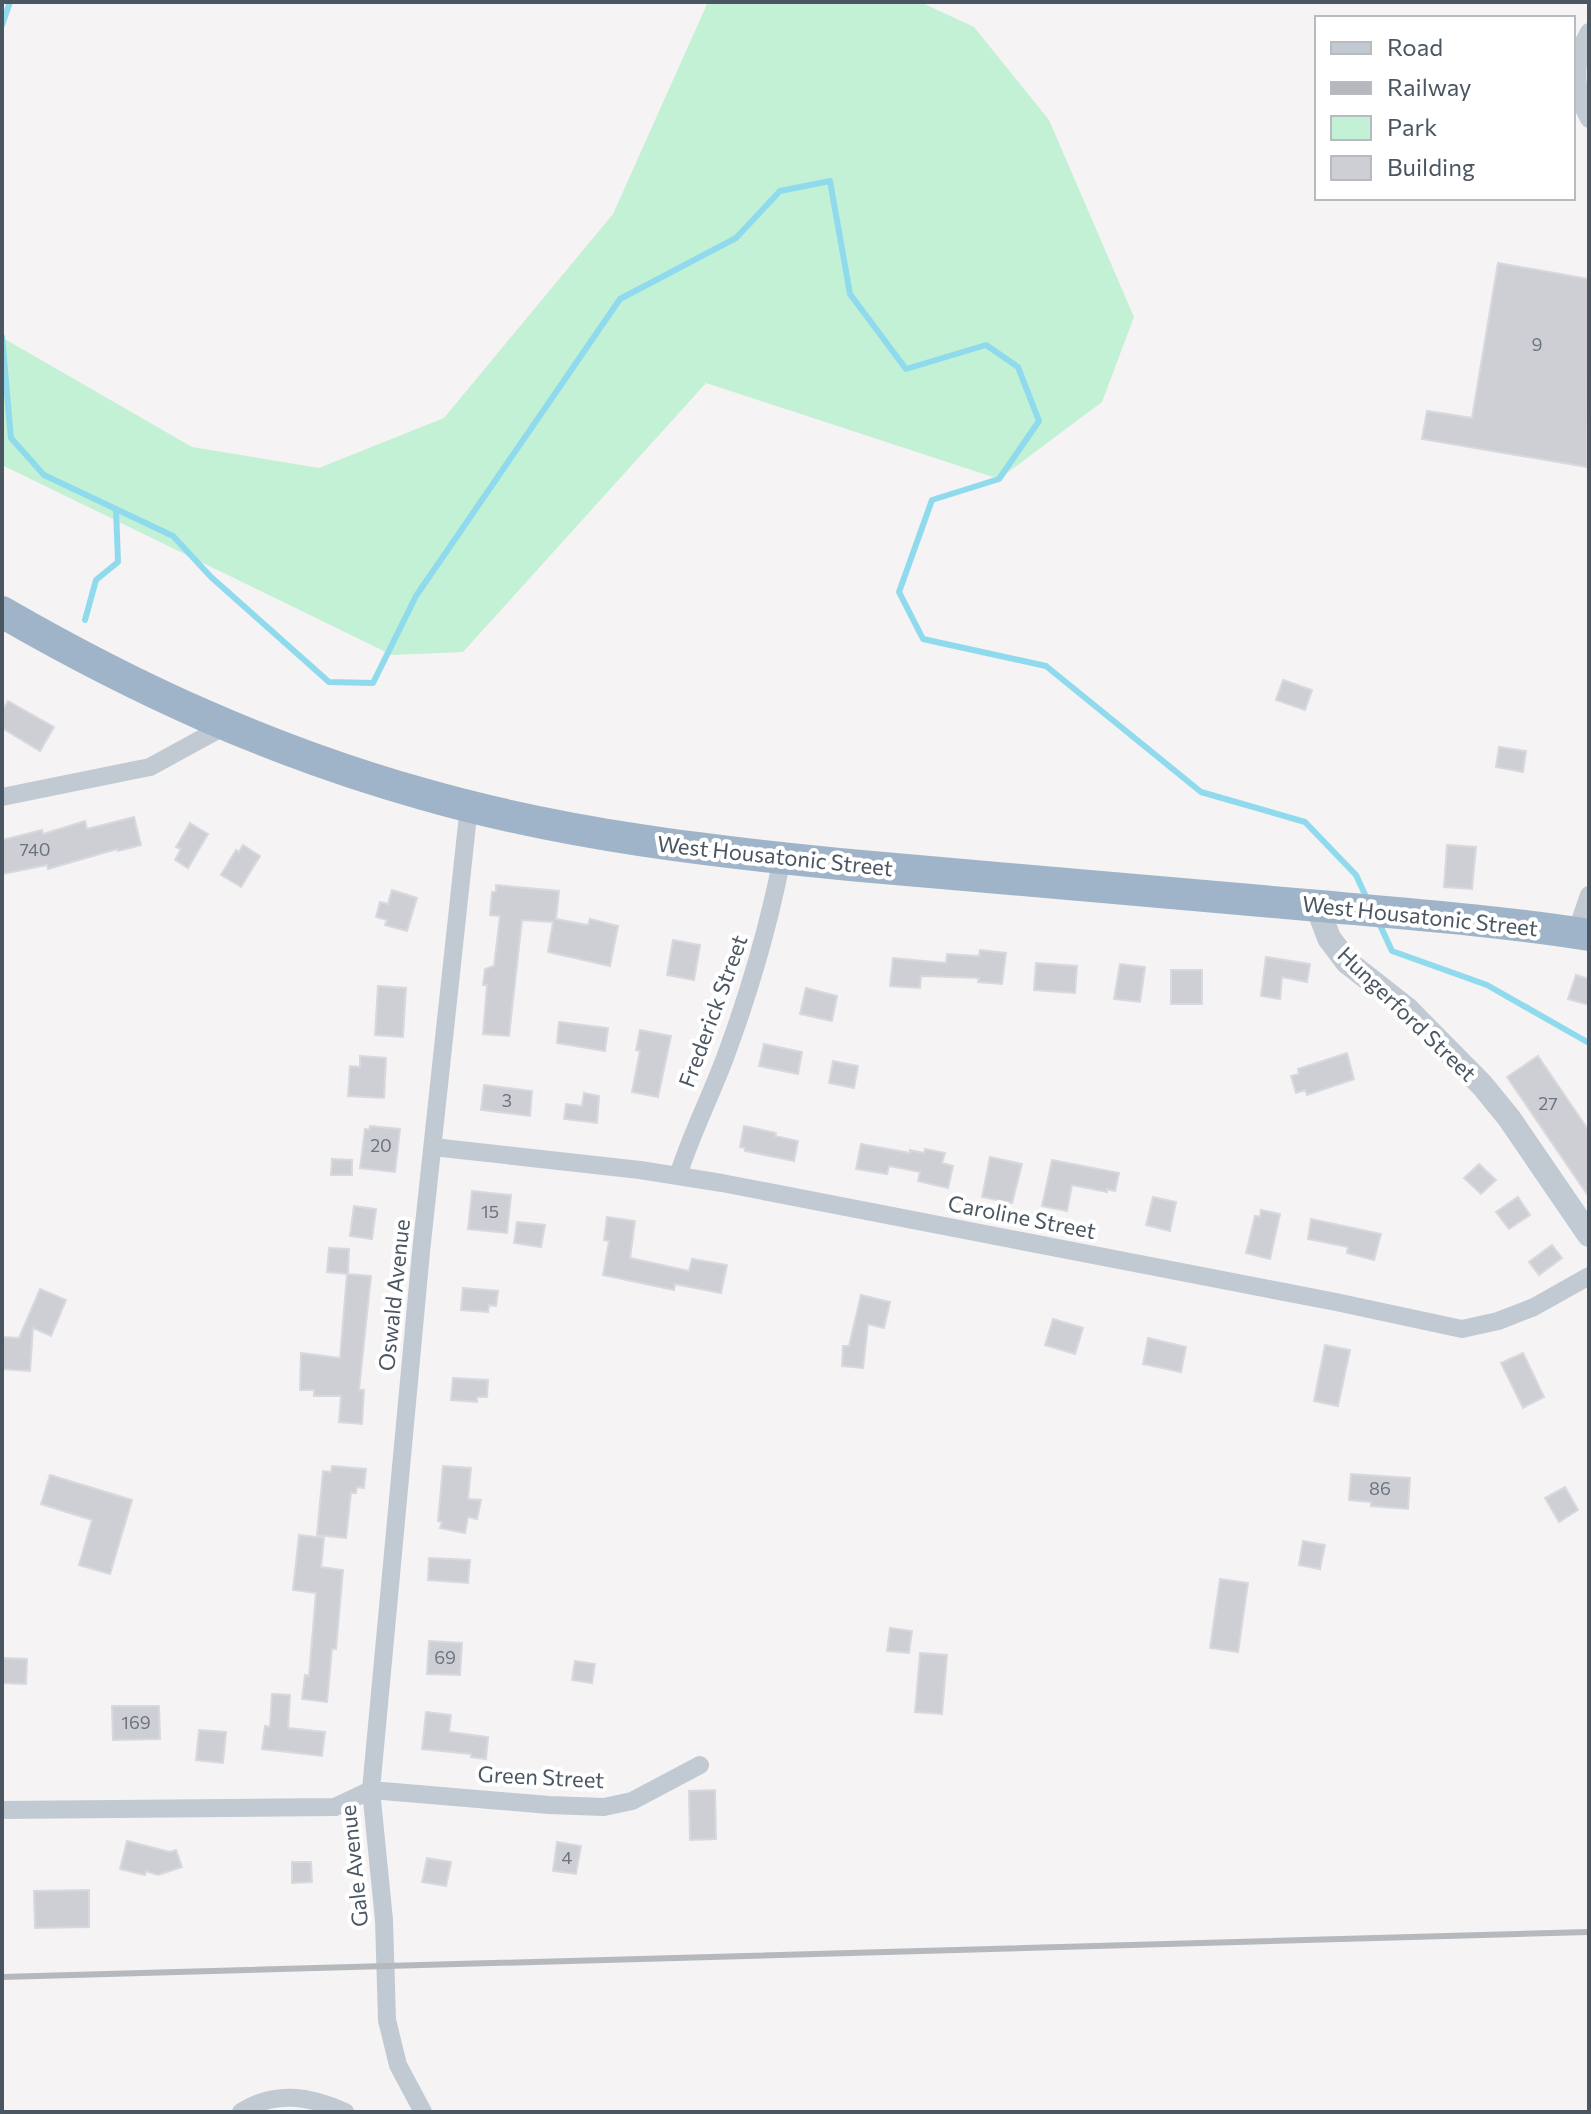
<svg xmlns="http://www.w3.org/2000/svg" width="1591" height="2114" viewBox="0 0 1591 2114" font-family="Commissioner,sans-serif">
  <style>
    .green { fill: #c3f1d5 }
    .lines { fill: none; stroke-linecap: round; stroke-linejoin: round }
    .stream { stroke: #90daee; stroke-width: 6 }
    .building { fill: #cdcfd5; stroke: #d7d9de; stroke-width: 2 }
    .minor { stroke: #c1cad2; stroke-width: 18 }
    .tertiary { stroke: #c1cad2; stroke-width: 24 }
    .trunk { stroke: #9fb4c9; stroke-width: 32 }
    .rail { stroke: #b5b8bd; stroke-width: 6 }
    .labels { text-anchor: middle; stroke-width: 8; stroke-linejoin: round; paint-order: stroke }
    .number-label { font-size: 18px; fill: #6b747e }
    .street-label { font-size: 22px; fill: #4a5661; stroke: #fff }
  </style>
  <rect width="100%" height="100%" fill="#f5f3f3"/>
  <path class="green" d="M708,2H920L974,27L1049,120L1134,317L1102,402L999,479L706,383L463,652L392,655L2,465L3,338L192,447L319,468L444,418L613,214Z"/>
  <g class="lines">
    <path class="stream" d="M2,25L10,2
      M2,337L11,438L44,475L173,536L211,577L329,682L373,683L416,596L620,299L736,238L780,191L830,181L850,294L906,369L986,345L1018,367L1039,421L999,479L932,500L899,592L923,639L1046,666L1201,792L1305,822L1356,875L1367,899
      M85,620L96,580L118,562L116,509
      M1379,923L1392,951L1487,985L1589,1043"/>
  </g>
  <path class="building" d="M1498,263L1589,279L1587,467L1422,439L1427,411L1472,418Z
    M1283,680L1312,690L1305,710L1276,700Z
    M8,701L54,727L40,751L2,728V711Z
    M1499,747L1526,751L1523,772L1496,767Z
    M134,817L141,845L118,851L117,849L48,869L47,865L2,874V840L42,830L43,834L85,821L87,829Z
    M190,823L208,834L188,868L175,860L181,849L176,847Z
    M243,845L260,856L241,887L221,875L236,850L239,852Z
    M1447,845L1476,847L1472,889L1444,887Z
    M496,885L559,891L556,919L588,925L590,919L618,926L610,966L548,952L553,922L522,920L509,1036L483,1034L487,985H483L485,969L494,966L500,916L490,915L492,892H496Z
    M392,890L417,898L407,931L385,925L387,920L376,917L380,902L388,904Z
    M673,940L700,945L694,980L667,975Z
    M980,950L1006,953L1002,984L978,982L979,978L921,976L920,988L890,986L893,958L946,963L947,954L979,956Z
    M1266,957L1310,964L1307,982L1282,977L1280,999L1261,996Z
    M1036,963L1077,966L1075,993L1034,990Z
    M1120,964L1145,967L1140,1002L1114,999Z
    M1171,970H1202V1004H1171Z
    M1576,975L1589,979V1005L1568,999Z
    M378,986L406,988L403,1037L375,1035Z
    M806,988L837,996L832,1021L800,1014Z
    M559,1022L608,1028L605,1051L557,1043Z
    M640,1030L671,1036L658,1097L632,1092L640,1051L636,1050Z
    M764,1044L802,1052L798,1074L759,1066Z
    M1347,1053L1354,1079L1307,1095L1305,1090L1296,1093L1291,1076L1299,1074L1298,1069Z
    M360,1056L386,1058L384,1098L348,1096L350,1066L360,1067Z
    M1538,1056L1589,1131V1197L1507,1077Z
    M833,1061L858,1066L854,1088L829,1083Z
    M484,1085L532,1091L530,1116L481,1110Z
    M584,1093L599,1096L597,1123L564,1119L566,1104L582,1106Z
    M370,1126L400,1129L395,1172L360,1168L365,1129L369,1130Z
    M744,1126L776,1133L775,1136L798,1141L794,1161L745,1151V1148L740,1147Z
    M861,1144L910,1153V1150L924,1153L925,1149L945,1153L942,1163L953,1166L948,1188L918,1181L920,1172L889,1166L887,1174L856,1169Z
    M990,1157L1022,1164L1012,1203L982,1197Z
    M332,1159L352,1160V1175H331Z
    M1052,1160L1119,1173L1115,1191L1107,1189V1192L1072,1185L1067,1211L1042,1206Z
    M1479,1164L1496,1180L1481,1194L1464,1178Z
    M472,1191L511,1195L507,1233L468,1229Z
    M1153,1197L1176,1202L1170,1231L1146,1225Z
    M1518,1197L1530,1215L1509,1229L1496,1212Z
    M354,1206L376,1209L372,1239L350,1236Z
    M1261,1210L1280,1214L1270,1259L1246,1253L1255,1216L1260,1217Z
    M607,1217L635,1221L630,1258L689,1271L692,1259L727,1265L721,1293L675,1284L674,1290L603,1275L609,1241L604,1240Z
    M1311,1219L1381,1234L1374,1260L1347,1253L1348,1247L1308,1239Z
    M517,1222L545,1225L541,1247L514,1243Z
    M1552,1245L1562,1258L1539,1275L1529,1262Z
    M329,1248L349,1249L348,1274L327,1272Z
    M347,1274L371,1276L359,1390H364L362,1424L339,1422L341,1396H314V1390H300L301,1353L340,1358Z
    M463,1288L498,1291L496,1306L489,1305L488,1312L461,1310Z
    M40,1289L66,1300L51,1336L33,1328L30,1371L2,1369V1337L19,1338Z
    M861,1295L890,1302L884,1328L868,1324L863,1368L842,1366L843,1346H849Z
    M1053,1319L1083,1328L1075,1354L1045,1345Z
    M1148,1338L1186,1347L1181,1372L1143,1364Z
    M1325,1345L1350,1350L1338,1406L1314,1401Z
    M1523,1353L1544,1397L1523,1408L1501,1363Z
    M453,1378L488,1380L487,1397H477V1402L451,1400Z
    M332,1466L366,1469L364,1488L357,1487L356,1493H351L346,1538L317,1535L323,1471L331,1472Z
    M443,1466L471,1468L468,1499L481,1500L477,1519L468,1517L465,1533L440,1528L442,1522L438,1521Z
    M1351,1474L1410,1478L1408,1509L1371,1506V1502L1349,1500Z
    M50,1475L132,1500L110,1574L79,1565L92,1520L41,1504Z
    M1565,1487L1578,1510L1559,1522L1545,1498Z
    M299,1535L324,1538L321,1567L343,1570L336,1649H332L327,1702L302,1699L305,1675L309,1676L316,1593L293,1590Z
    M1303,1541L1325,1545L1320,1569L1299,1565Z
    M429,1558L470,1560L468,1583L428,1580Z
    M1220,1579L1248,1583L1238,1652L1210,1648Z
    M890,1628L912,1631L909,1653L887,1651Z
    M429,1641L462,1643L460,1675L427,1674Z
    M920,1653L947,1655L942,1714L915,1712Z
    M2,1658L27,1659L26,1684L2,1683Z
    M575,1661L595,1664L592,1683L572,1680Z
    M272,1694L290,1695L288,1728L325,1732L322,1756L262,1749L265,1726L270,1727Z
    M112,1706H159L160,1739L113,1740Z
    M426,1712L451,1715L449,1732L488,1737L486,1759L471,1757V1754L422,1749Z
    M199,1730L226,1732L223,1763L196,1760Z
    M715,1790L716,1839L690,1840L689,1791Z
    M127,1841L170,1852L176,1850L182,1867L158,1875L146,1871L145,1875L120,1869Z
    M557,1842L581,1846L576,1874L553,1871Z
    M427,1858L451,1862L446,1886L422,1882Z
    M292,1862H311L312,1882L292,1883Z
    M89,1890V1927L35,1928L34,1891Z"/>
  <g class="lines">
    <path class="minor" d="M1589,32C1573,58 1574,92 1589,119
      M2,797L150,767L225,726
      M1576,933L1589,895
      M433,1147L640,1170L722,1183L1336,1302L1462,1329L1498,1321L1534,1307L1589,1276
      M678,1176C691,1134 711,1096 726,1055C750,990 769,925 782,858
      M371,1790L549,1805L604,1807L632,1801L700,1765
      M2,1810L335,1807L371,1790
      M241,2112C275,2090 310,2096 345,2112
      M423,2112L398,2065L387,2020L384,1920L371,1790L421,1252L469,806"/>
    <path class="tertiary" d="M1317,906L1329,938L1347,962L1407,1009L1482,1085L1509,1118L1589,1235"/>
    <path class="trunk" d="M2,612C137,690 273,752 423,794C566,835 714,852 861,866C1014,880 1167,892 1319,906C1409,914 1500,921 1589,935"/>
    <path class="rail" d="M2,1977L1589,1932"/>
  </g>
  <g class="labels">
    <g class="number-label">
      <text x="1537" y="351">9</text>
      <text x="35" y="856">740</text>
      <text x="507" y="1107">3</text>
      <text x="1548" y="1110">27</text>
      <text x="381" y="1152">20</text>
      <text x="490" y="1218">15</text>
      <text x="1380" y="1495">86</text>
      <text x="445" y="1664">69</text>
      <text x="136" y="1729">169</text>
      <text x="567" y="1864">4</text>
    </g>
    <g class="street-label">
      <text transform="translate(775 856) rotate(6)" y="8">West Housatonic Street</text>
      <text transform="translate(1420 916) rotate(6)" y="8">West Housatonic Street</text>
      <text transform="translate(713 1011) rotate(-70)" y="8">Frederick Street</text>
      <text transform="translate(1407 1014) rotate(44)" y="8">Hungerford Street</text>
      <text transform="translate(1022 1217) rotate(11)" y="8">Caroline Street</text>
      <text transform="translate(394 1295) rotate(-84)" y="8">Oswald Avenue</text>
      <text transform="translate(541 1777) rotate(3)" y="8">Green Street</text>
      <text transform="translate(354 1866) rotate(-96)" y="8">Gale Avenue</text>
    </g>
  </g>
  <rect width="1591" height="2114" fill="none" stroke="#4a5661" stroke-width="8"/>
  <rect x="1315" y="16" width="260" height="184" fill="#ffffff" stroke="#b7bbc0" stroke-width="2"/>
  <rect x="1331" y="42" width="40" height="12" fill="#c1cad2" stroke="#b7bbc0" stroke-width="2"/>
  <text x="1387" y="56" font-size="24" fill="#4a5661">Road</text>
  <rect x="1331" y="82" width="40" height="12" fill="#b5b8bd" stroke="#b7bbc0" stroke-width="2"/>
  <text x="1387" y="96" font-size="24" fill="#4a5661">Railway</text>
  <rect x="1331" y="116" width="40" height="24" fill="#c3f1d5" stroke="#b7bbc0" stroke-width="2"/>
  <text x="1387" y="136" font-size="24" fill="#4a5661">Park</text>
  <rect x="1331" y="156" width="40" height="24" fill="#cdcfd5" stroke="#b7bbc0" stroke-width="2"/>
  <text x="1387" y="176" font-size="24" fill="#4a5661">Building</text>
</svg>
